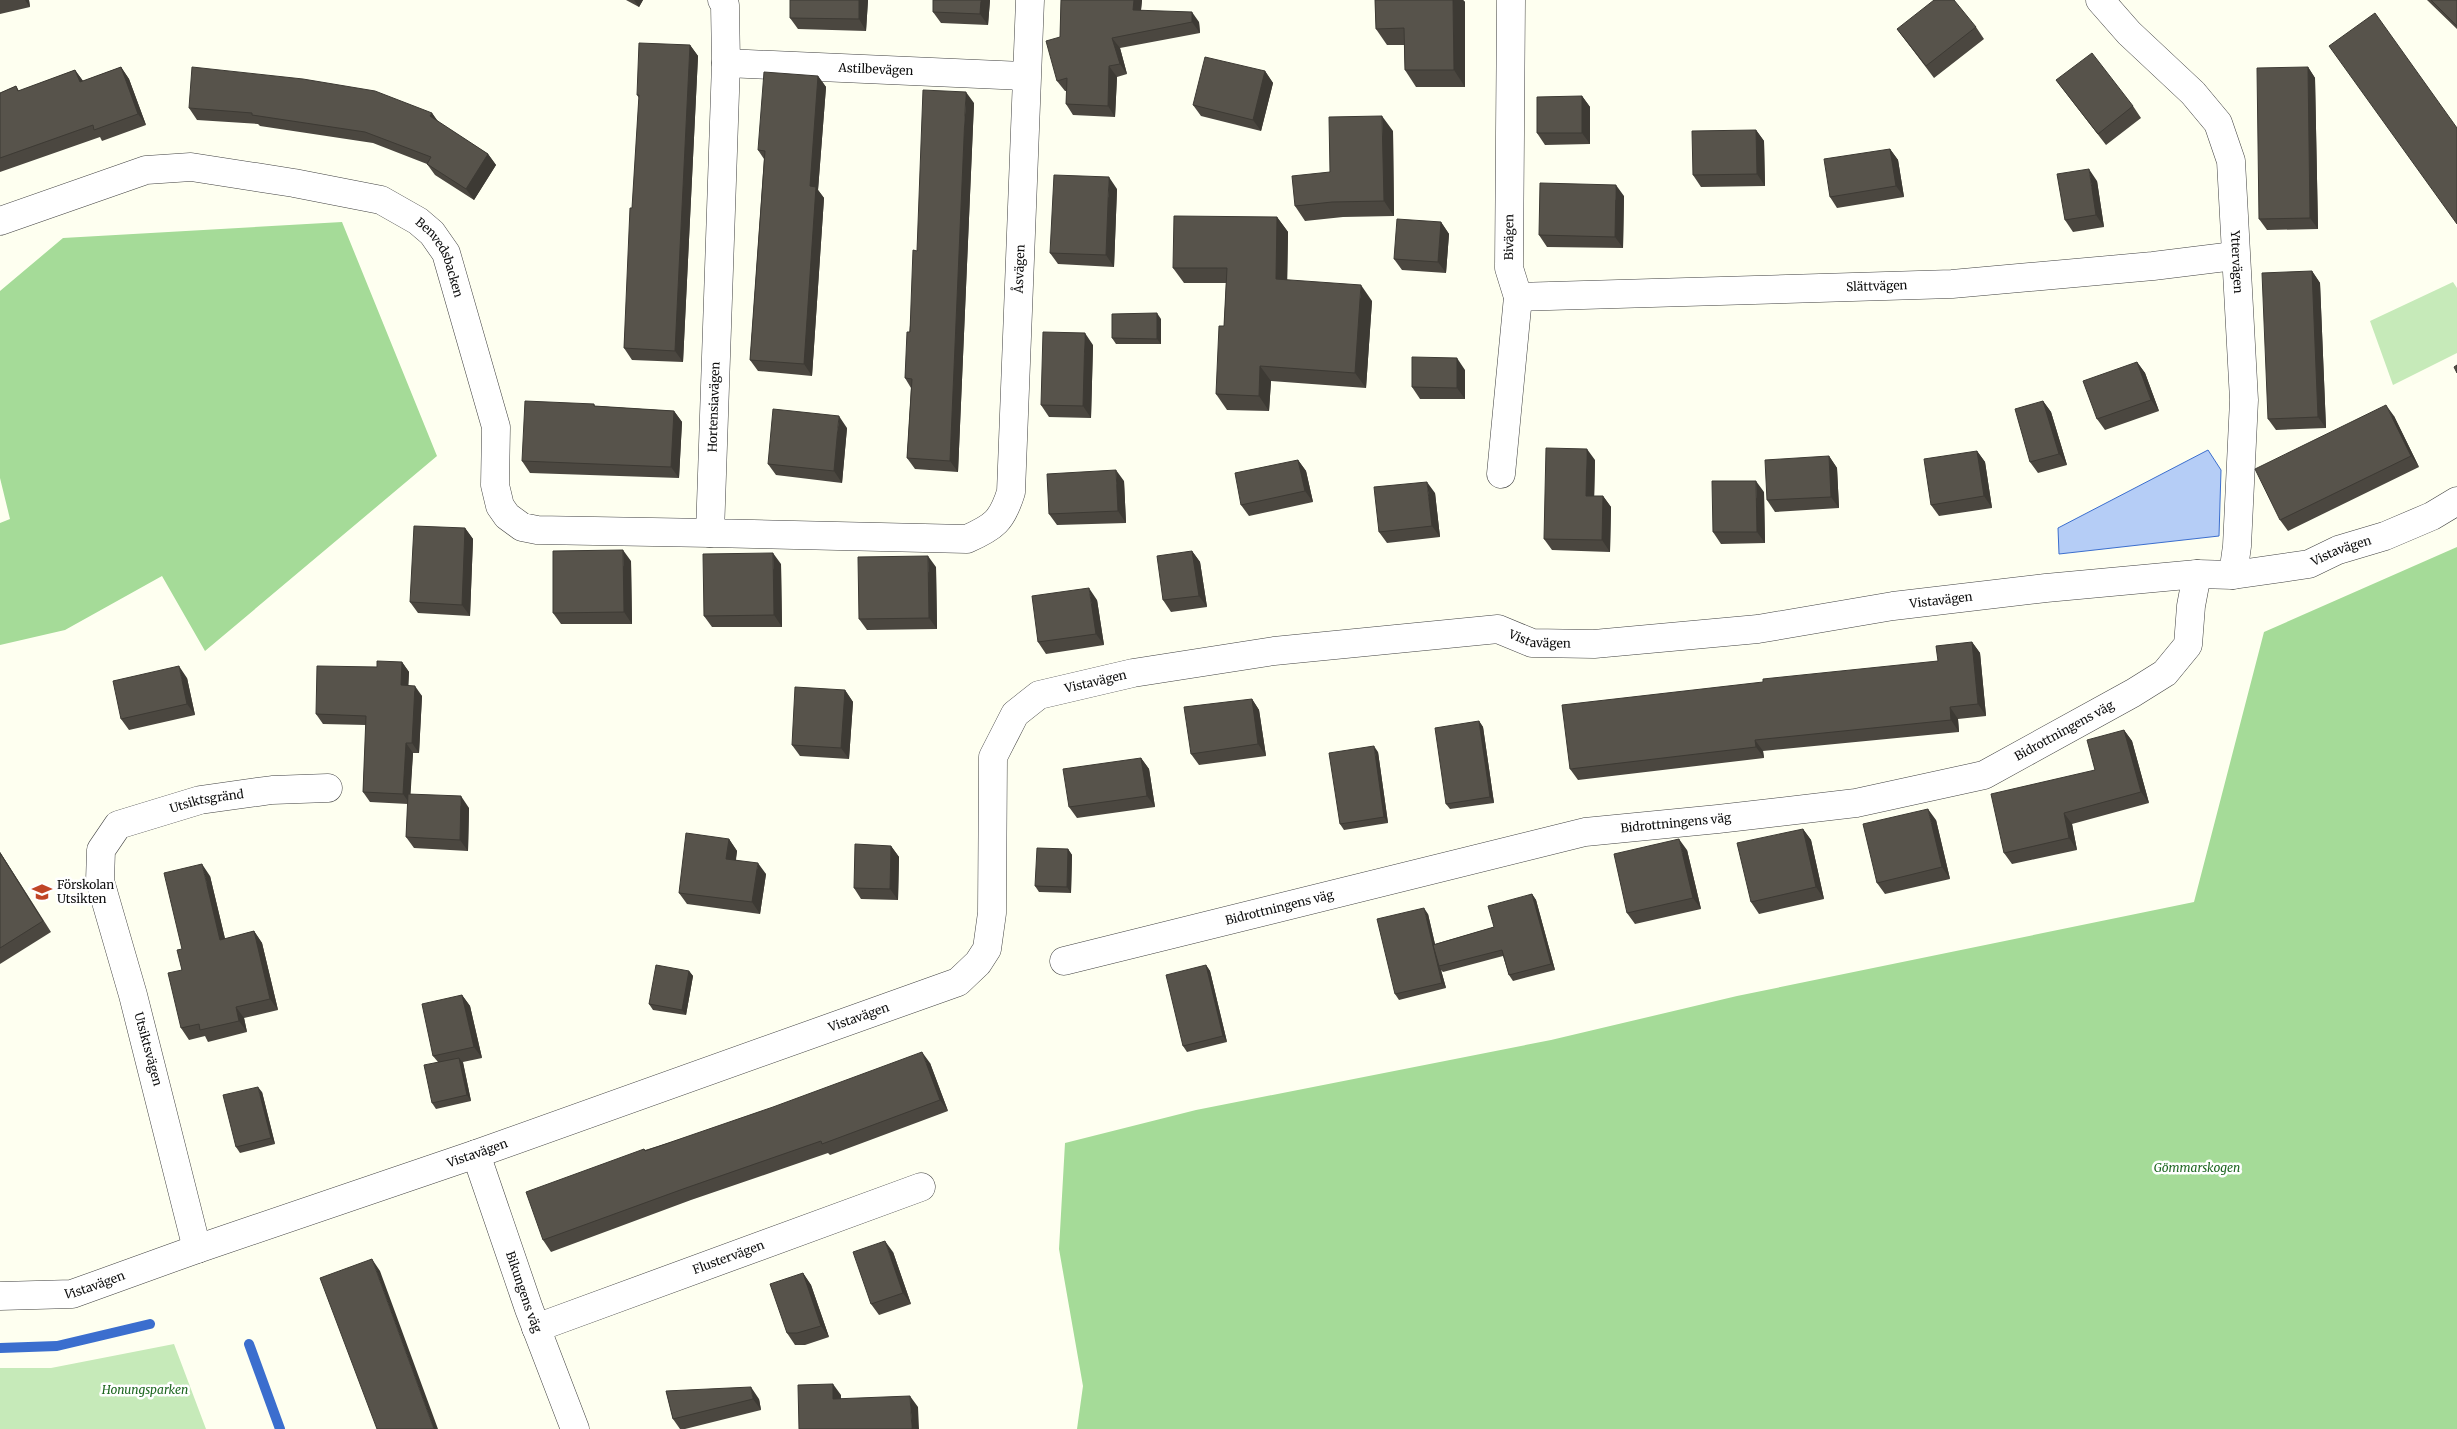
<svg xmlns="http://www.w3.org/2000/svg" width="2457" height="1429" viewBox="0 0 2457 1429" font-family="Merriweather,serif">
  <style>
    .green { fill: #c6eab9 }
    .forest { fill: #a5db98 }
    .water { fill: #b5cdf6; stroke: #3b6ece }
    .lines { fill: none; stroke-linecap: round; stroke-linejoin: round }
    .stream { stroke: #3b6ece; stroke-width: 10 }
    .street-casing { stroke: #414141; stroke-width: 29 }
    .street { stroke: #fff; stroke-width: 28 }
    .wall { fill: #4b4740 }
    .shaded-wall { fill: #3d3a34 }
    .building { fill: #57534b; stroke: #3d3a34 }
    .labels { text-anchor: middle; stroke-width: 5; stroke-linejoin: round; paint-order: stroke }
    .street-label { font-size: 12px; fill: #0e0e0e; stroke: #fff }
    .poi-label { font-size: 12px; fill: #0e0e0e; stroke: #fff; text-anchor: start }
    .park-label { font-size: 12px; font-style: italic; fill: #1e6721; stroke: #fff }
  </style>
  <rect width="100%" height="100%" fill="#fefff0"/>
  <path class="green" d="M2453,282L2457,288V353L2393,385L2370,321Z
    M174,1344L206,1429H0V1368H51Z"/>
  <path class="forest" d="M342,222L437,456L205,651L162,576L65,630L0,645V523L10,519L0,478V291L63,238Z
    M2457,547V1429H1077L1083,1386L1059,1249L1065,1143L1196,1110L1551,1040L1737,996L2194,902L2264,632Z"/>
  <path class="water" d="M2208,450L2221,470L2219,536L2059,554L2058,528Z"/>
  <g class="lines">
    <path class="stream" d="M249,1344L280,1429
      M0,1348L57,1346L150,1324"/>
    <defs>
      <g id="street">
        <path id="s1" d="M722,0L725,5L726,63L710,533L967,539C994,527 1002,521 1011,492L1030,0"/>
        <path id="s2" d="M2100,0L2129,33L2193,93L2218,123L2231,161L2244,400L2237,546L2233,575"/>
        <path id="s3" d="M726,63L1025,76"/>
        <path id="s4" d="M0,221L146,170L191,167L294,183L381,200L418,221L432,233L446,253L496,427L495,485L500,506L507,516L522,527L537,530L710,533"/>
        <path id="s5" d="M1518,297L1952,284L2153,266L2234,256"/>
        <path id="s6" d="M1501,474L1518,297L1509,268L1511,0"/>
        <path id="s7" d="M1064,961L1585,832L1718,819L1856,803L1984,775L2133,693L2165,673L2188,645L2191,606L2197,574"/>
        <path id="s8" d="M476,1154L529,1309L575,1429"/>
        <path id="s9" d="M197,1249L133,995L100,881L101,850L118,825L200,800L272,790L328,788"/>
        <path id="s10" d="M0,1296L72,1294L197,1249L476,1154L958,982L978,963L987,949L992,913L993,757L1015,714L1039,695L1133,673L1274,651L1498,629L1532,643L1594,644L1758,629L1893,606L2046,588L2197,574L2233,575L2309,564L2338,550L2385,536L2432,516L2457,501"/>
        <path id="s11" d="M536,1328L921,1187"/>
      </g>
    </defs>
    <use href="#street" class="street-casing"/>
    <use href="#street" class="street"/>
  </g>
  <path class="wall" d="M0,0H30H29L30,7L0,14Z
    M626,0H643L639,7Z
    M790,0H868L866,31L798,29L790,18Z
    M990,0L988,25L941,23L933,12Z
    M1061,0H1142L1141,10L1199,22L1200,33L1120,48L1127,74L1117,77L1115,117L1073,115L1066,104L1067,91H1065L1057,81L1060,37Z
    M1375,0H1463L1465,2V87H1416L1405,70L1404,45H1387L1376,29Z
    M2427,0H2457V29Z
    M1976,27L1984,39L1934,78L1897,29Z
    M690,45L698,56L683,362L632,360L624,348L639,98L637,95Z
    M121,67L129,79L146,125L102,141L100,137L0,172V93L16,86L19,91L75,70L83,81Z
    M2308,67L2315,78L2318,229L2267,230L2259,219Z
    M1265,71L1273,83L1261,131L1201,116L1193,105Z
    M818,76L826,87L818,190L824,198L812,376L758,371L750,360L764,159L758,150Z
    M2056,80L2133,106L2141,118L2106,145Z
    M1582,96L1590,107V144L1545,145L1537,133Z
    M974,103L958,472L915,469L907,458L911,388L905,378L917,251Z
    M189,108L432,113L437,121L488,154L496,165L474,200L435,175L427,164L373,143L260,126L258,124L197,120Z
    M1756,130L1764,141L1765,186L1701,187L1693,175Z
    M1393,131L1394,216L1343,217L1305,221L1295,206L1330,172Z
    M1890,149L1898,160L1904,197L1837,208L1830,197Z
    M2097,181L2104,227L2073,232L2065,220Z
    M1117,189L1114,267L1058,264L1050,253Z
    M1624,196L1623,248L1547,247L1539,235Z
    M1277,217L1288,232L1287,280L1372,301L1366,388L1271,381L1269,411L1227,410L1216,394L1224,326L1226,283H1184L1173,268Z
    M1441,222L1449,234L1446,273L1402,270L1394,259Z
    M2312,271L2320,283L2326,428L2276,430L2268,419Z
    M1161,319V344H1116L1112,338Z
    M1093,345L1091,418L1049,417L1041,405Z
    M2137,362L2145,373L2159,411L2105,430L2097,419Z
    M1465,370V399H1420L1412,387Z
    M2043,401L2051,412L2067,465L2038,473L2030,462Z
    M594,404L595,406L674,411L682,422L679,478L530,473L522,461Z
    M2394,416L2419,467L2288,531L2280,520Z
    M847,428L842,483L776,475L768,464Z
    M1977,451L1985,462L1992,508L1939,516L1931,505Z
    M1829,456L1837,468L1839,508L1775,512L1767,500Z
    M1298,460L1306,471L1313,502L1249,516L1241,505Z
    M1595,460L1594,496H1603L1611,507L1610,552L1552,550L1544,539Z
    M1124,481L1126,523L1057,525L1049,514Z
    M1764,492L1765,543L1721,544L1713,532Z
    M1435,493L1440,537L1387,543L1379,532Z
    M465,528L473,539L470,616L418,613L410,602Z
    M1192,551L1200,562L1207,607L1171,612L1163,600Z
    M631,561L632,624H561L553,613Z
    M781,564L782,627H712L704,616Z
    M936,567L937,629L867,630L859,619Z
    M1097,600L1104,645L1046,654L1038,642Z
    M1972,642L1980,653L1986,716L1958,719L1959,732L1763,751L1764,758L1578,780L1570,769L1938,661Z
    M402,662L409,672L408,686L422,696L419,753H413L410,794L469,808L468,851L414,848L406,837L408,804L370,802L363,792L366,725L323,724L316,714L377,667Z
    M187,678L195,715L129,730L121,719Z
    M845,690L853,702L849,759L800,756L792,745Z
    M1252,699L1259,710L1266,756L1199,765L1191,754Z
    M1479,721L1483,727L1494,803L1450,809L1446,804Z
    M2124,730L2132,741L2149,803L2072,824L2077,850L2012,864L2004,853L2095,770Z
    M1378,752L1388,823L1344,830L1340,824Z
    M1141,758L1149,769L1155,807L1077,818L1069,807Z
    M1936,820L1950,879L1885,894L1877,883Z
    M1803,829L1811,840L1824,899L1759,914L1751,902Z
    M729,839L737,851L736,860L766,874L760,914L687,904L679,893Z
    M891,846L899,857L898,900L861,899L854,888Z
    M1068,849L1072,855L1071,893L1039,892L1035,886Z
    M1687,850L1701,909L1635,924L1627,913Z
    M0,852L51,932L0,964Z
    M210,876L225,939L254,931L262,943L278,1010L244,1018L247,1032L208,1042L205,1036L189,1040L181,1028L182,949Z
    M1532,894L1536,900L1555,970L1513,981L1509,975L1503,956L1443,972L1441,970L1446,988L1399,1000L1395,994L1428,914L1435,944L1494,927Z
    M1206,965L1210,971L1227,1042L1187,1052L1183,1046Z
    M689,971L693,976L686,1015L653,1010L649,1004Z
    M462,995L470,1006L482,1058L463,1062L471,1101L436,1109L432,1103L438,1062L433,1056Z
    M930,1063L948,1111L830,1155L828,1153L691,1200L551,1252L543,1240L644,1149L645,1150Z
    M262,1092L275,1144L240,1153L236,1147Z
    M893,1252L911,1304L879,1315L871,1304Z
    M803,1273L811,1285L829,1337L805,1345H795L787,1333Z
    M666,1391L759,1399L761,1410L685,1429H680L673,1419Z"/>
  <path class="shaded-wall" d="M25,0H29L30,7Z
    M634,0H643L639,7Z
    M859,0H868L866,31L859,19Z
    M981,0H990L988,25L980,14Z
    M1134,0H1142L1140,20L1133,10Z
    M1453,0H1463L1465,2V87L1454,70Z
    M1192,12L1199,22L1200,33L1192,22Z
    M1112,38L1120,48L1127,74L1120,64Z
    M690,45L698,56L683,362L675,351Z
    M1109,66L1117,77L1115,117L1108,106Z
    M121,67L129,79L146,125L138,114Z
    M2308,67L2315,78L2318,229L2310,218Z
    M75,70L83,81L80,82Z
    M1265,71L1273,83L1261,131L1253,120Z
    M818,76L826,87L818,190L824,198L812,376L804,364L810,186Z
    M966,92L974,103L958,472L950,461Z
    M1582,96L1590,107V144L1582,133Z
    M432,113L440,124L430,116Z
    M1382,116L1393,131L1394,216L1384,201Z
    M1756,130L1764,141L1765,186L1757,174Z
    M1890,149L1898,160L1904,197L1896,186Z
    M488,154L496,165L474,200L466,189Z
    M2089,169L2097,181L2104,227L2096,215Z
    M1109,177L1117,189L1114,267L1106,255Z
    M1616,185L1624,196L1623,248L1615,237Z
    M1277,217L1288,232L1287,294L1276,279Z
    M1441,222L1449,234L1446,273L1438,262Z
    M2312,271L2320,283L2326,428L2318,417Z
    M1361,285L1372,301L1366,388L1355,373Z
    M1157,313L1161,319V344L1157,339Z
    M1085,333L1093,345L1091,418L1083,406Z
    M1457,358L1465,370V399L1457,388Z
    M2137,362L2145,373L2159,411L2151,400Z
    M1260,366L1271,381L1269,411L1259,396Z
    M2043,401L2051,412L2067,465L2059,454Z
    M2386,405L2394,416L2419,467L2411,456Z
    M674,411L682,422L679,478L671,467Z
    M839,416L847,428L842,483L834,471Z
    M1587,449L1595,460L1594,507L1586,496Z
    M1977,451L1985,462L1992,508L1984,496Z
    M1829,456L1837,468L1839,508L1831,497Z
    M1298,460L1306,471L1313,502L1305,491Z
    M1116,470L1124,481L1126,523L1118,511Z
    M1756,481L1764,492L1765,543L1757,532Z
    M1427,482L1435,493L1440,537L1432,526Z
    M1603,496L1611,507L1610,552L1602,540Z
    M465,528L473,539L470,616L462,605Z
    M623,550L631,561L632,624L624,612Z
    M1192,551L1200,562L1207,607L1199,596Z
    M773,553L781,564L782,627L774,615Z
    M928,556L936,567L937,629L929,618Z
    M1089,588L1097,600L1104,645L1096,634Z
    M1972,642L1980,653L1986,716L1978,704Z
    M402,662L409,672L408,695L401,685Z
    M179,666L187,678L195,715L187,704Z
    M415,686L422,696L419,753L412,743Z
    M845,690L853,702L849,759L841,748Z
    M1252,699L1259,710L1266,756L1258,744Z
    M1950,707L1958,719L1959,732L1951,720Z
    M1479,721L1483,727L1494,803L1490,797Z
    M2124,730L2132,741L2149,803L2141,792Z
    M1755,740L1763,751L1764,758L1756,747Z
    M406,743L413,753L410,804L403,794Z
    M1374,746L1378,752L1388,823L1384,817Z
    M1141,758L1149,769L1155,807L1147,796Z
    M461,796L469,808L468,851L460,840Z
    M1928,809L1936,820L1950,879L1942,867Z
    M2064,813L2072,824L2077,850L2069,838Z
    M1803,829L1811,840L1824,899L1816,887Z
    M729,839L737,851L734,870L726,859Z
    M1679,839L1687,850L1701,909L1693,898Z
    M891,846L899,857L898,900L890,889Z
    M1068,849L1072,855L1071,893L1067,887Z
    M0,852L51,932L0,853Z
    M758,863L766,874L760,914L752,902Z
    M202,864L210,876L228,951L220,940Z
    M1532,894L1536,900L1555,970L1551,964Z
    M1424,908L1428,914L1440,966H1439L1441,970L1446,988L1442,983Z
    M254,931L262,943L278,1010L270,999Z
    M1206,965L1210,971L1227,1042L1223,1036Z
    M689,971L693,976L686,1015L682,1010Z
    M462,995L470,1006L482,1058L474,1047Z
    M236,1007L244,1018L247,1032L239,1021Z
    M922,1052L930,1063L948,1111L940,1100Z
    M459,1058L463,1063L471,1101L467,1095Z
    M258,1087L262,1092L275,1144L271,1138Z
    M885,1241L893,1252L911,1304L903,1293Z
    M372,1259L380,1271L438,1429H434Z
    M803,1273L811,1285L829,1337L821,1326Z
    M833,1384L841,1395V1411L833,1399Z
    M751,1387L759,1399L761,1410L753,1399Z
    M910,1396L918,1407L919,1429H912Z"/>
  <path class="building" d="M790,0H859V19L790,18Z
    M933,0H981L980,14L933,12Z
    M1061,0H1134L1133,10L1192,12V22L1112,38L1120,64L1109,66L1108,106L1066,104L1067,78L1057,81L1046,41L1060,37Z
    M1375,0H1453L1454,70H1405L1404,28L1376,29Z
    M1934,0H1954L1976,27L1926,66L1897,29Z
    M2431,0H2457V26Z
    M2375,13L2457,128V224L2329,46Z
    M639,43L690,45L675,351L624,348L630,208H632L639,95H637Z
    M2092,53L2133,106L2098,134L2056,80Z
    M1205,57L1265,71L1253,120L1193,105Z
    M121,67L138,114L94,130L93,125L0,158V93L16,86L18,91L75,70L80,82Z
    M192,67L303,79L375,91L432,113L430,116L488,154L466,189L427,164L431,157L365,132L252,115V113L189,108Z
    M2308,67L2310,218L2259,219L2257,68Z
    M764,72L818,76L810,186L816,187L804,364L750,360L765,151L758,150Z
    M923,90L966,92L950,461L907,458L912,379L905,378L907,332H910L913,250L917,251Z
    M1582,96V133H1537V97Z
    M1382,116L1384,201L1332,202L1295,206L1292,176L1330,172L1329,117Z
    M1756,130L1757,174L1693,175L1692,131Z
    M1890,149L1896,186L1830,197L1824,159Z
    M2089,169L2096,215L2065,220L2057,174Z
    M1054,175L1109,177L1106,255L1050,253Z
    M1540,183L1616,185L1615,237L1539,235Z
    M1174,216L1277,217L1276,279L1361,285L1355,373L1260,366L1259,396L1216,394L1219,326H1224L1227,268H1173Z
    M1397,219L1441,222L1438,262L1394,259Z
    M2312,271L2318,417L2268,419L2262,273Z
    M1157,313V339L1112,338V314Z
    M1043,332L1085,333L1083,406L1041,405Z
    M1412,357L1457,358V388L1412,387Z
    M2137,362L2151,400L2097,419L2083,381Z
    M2457,365V373L2454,367Z
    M525,401L594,404V406L674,411L671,467L522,461Z
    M2043,401L2059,454L2030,462L2015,409Z
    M2386,405L2411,456L2280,520L2255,469Z
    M773,409L839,416L834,471L768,464Z
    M1546,448L1587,449L1586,496H1603L1602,540L1544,539Z
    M1977,451L1984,496L1931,505L1924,459Z
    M1829,456L1831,497L1767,500L1765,460Z
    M1298,460L1305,491L1241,505L1235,473Z
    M1116,470L1118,511L1049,514L1047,474Z
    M1712,481H1756L1757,532H1713Z
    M1427,482L1432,526L1379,532L1374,487Z
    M414,526L465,528L462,605L410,602Z
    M623,550L624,612L553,613V551Z
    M1192,551L1199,596L1163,600L1157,556Z
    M773,553L774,615L704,616L703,554Z
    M928,556L929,618L859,619L858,557Z
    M1089,588L1096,634L1038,642L1032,596Z
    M1972,642L1978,704L1950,707L1951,720L1755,740L1756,747L1570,769L1562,705L1763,682V679L1938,661L1936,646Z
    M377,661L402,662L401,685L415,686L412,743H406L403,794L363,792L366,716L316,714L317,666L377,667Z
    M179,666L187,704L121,719L113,681Z
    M795,687L845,690L841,748L792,745Z
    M1252,699L1258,744L1191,754L1184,707Z
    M1479,721L1490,797L1446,804L1435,728Z
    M2124,730L2141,792L2064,813L2069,838L2004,853L1991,794L2095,770L2087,740Z
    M1374,746L1384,817L1340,824L1329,753Z
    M1141,758L1147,796L1069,807L1063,769Z
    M408,794L461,796L460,840L406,837Z
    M1928,809L1942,867L1877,883L1863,824Z
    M1803,829L1816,887L1751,902L1737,843Z
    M686,833L729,839L726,859L758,863L752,902L679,893Z
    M1679,839L1693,898L1627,913L1614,854Z
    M855,844L891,846L890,889L854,888Z
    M1037,848L1068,849L1067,887L1035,886Z
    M0,853L43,921L0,948Z
    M202,864L220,940L254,931L270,999L236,1007L239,1021L200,1030L199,1024L181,1028L168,973L182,970L177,950L182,949L164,873Z
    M1532,894L1551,964L1509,975L1502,950L1439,966L1433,945L1494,927L1488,906Z
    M1424,908L1442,983L1395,994L1377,919Z
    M656,965L689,971L682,1010L649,1004Z
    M1206,965L1223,1036L1183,1046L1166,975Z
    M462,995L474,1047L433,1056L422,1004Z
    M922,1052L940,1100L822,1144L821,1141L683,1189L543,1240L526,1192L644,1149L645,1151L773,1107Z
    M459,1058L467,1095L432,1103L424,1065Z
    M258,1087L271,1138L236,1147L223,1095Z
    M885,1241L903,1293L871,1304L853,1252Z
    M372,1259L434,1429H377L320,1278Z
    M803,1273L821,1326L797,1333H787L770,1284Z
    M833,1384V1399L910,1396L912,1429H799L798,1385Z
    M751,1387L753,1399L673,1419L666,1391Z"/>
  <defs>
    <symbol id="school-bare" viewBox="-9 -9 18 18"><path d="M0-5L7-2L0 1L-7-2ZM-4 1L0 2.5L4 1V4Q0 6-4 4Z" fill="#c04525" stroke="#fff" stroke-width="2.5" paint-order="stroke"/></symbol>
  </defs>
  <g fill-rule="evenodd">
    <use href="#school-bare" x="28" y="878" width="28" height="28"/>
  </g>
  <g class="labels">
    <g class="street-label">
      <text dy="4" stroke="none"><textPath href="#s3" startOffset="150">Astilbevägen</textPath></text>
      <text dy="4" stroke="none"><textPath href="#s6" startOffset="239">Bivägen</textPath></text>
      <text dy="4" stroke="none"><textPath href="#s4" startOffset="479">Benvedsbacken</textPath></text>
      <text dy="4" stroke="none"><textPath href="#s2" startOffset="312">Yttervägen</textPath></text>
      <text dy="4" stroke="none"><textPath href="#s1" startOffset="1082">Åsvägen</textPath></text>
      <text dy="4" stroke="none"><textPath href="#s5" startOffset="359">Slättvägen</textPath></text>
      <text transform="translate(714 407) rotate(-88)" y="4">Hortensiavägen</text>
      <text dy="4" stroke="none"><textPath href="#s10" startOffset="2645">Vistavägen</textPath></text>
      <text dy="4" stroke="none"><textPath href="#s10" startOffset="2240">Vistavägen</textPath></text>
      <text dy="4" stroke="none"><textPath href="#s10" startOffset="1835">Vistavägen</textPath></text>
      <text dy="4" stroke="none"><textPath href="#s10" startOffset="1385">Vistavägen</textPath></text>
      <text dy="4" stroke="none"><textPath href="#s7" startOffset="1032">Bidrottningens väg</textPath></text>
      <text dy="4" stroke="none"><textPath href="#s9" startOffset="534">Utsiktsgränd</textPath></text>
      <text dy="4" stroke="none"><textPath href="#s7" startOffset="628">Bidrottningens väg</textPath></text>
      <text dy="4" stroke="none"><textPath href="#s7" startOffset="222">Bidrottningens väg</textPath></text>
      <text dy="4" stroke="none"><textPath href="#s10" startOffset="906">Vistavägen</textPath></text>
      <text transform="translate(148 1049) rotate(75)" y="4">Utsiktsvägen</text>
      <text dy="4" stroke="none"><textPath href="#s10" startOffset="501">Vistavägen</textPath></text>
      <text dy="4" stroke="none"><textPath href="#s11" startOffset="205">Flustervägen</textPath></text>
      <text dy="4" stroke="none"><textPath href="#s10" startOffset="96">Vistavägen</textPath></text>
      <text dy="4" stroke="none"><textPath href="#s8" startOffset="146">Bikungens väg</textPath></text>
    </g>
    <g class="poi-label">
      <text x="57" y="889">Förskolan<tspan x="57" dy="14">Utsikten</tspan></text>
    </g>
    <g class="park-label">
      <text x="2197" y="1172">Gömmarskogen</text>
      <text x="145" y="1394">Honungsparken</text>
    </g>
  </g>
</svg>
